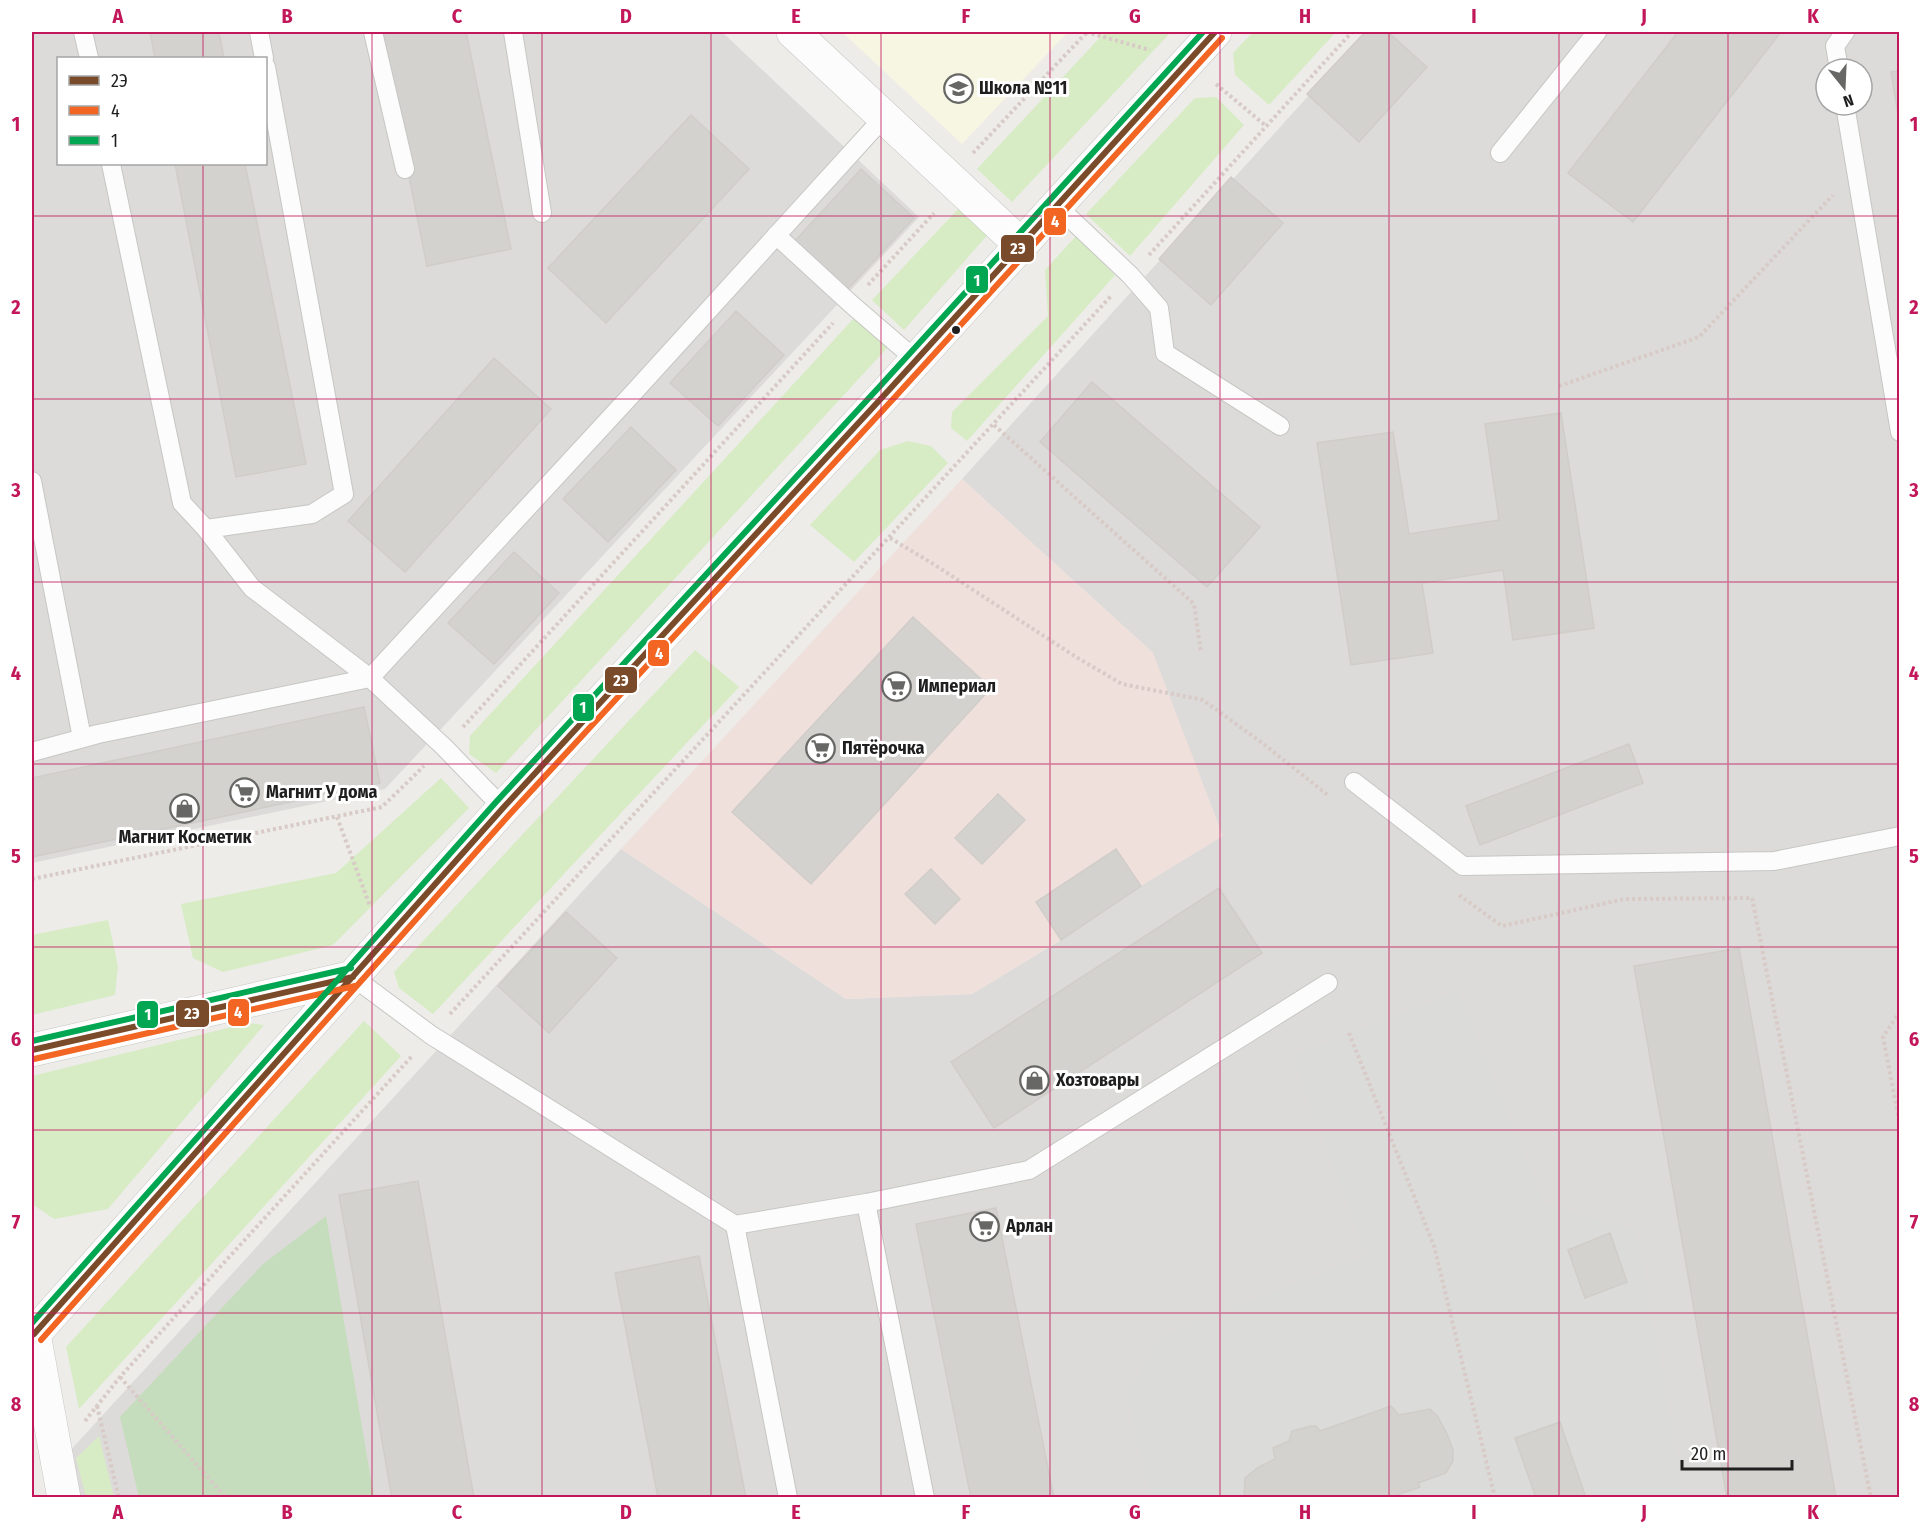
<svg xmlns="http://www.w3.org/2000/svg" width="1931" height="1529" viewBox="0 0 1931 1529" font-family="'Fira Sans Condensed',sans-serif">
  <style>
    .residential { fill: #dcdbd9; fill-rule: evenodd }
    .commercial { fill: #efe0dc }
    .education { fill: #f6f6e3 }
    .religious { fill: #dbdbd9 }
    .grass { fill: #d7ecc5 }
    .forest { fill: #c5ddbc }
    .building { fill: #d4d2cf; stroke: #d0cdc9; stroke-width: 1.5 }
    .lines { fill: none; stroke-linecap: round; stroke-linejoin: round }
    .service-casing { stroke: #c6c6c4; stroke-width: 20 }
    .minor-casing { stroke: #c6c6c4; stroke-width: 34 }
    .tertiary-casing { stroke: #c6c6c4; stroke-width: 34 }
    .path { stroke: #d8cac6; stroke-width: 4; stroke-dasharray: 3 3; stroke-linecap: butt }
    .service { stroke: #fcfcfc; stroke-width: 18 }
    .minor { stroke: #fcfcfc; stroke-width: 33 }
    .tertiary { stroke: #fcfcfc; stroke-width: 33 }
    .bus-1-casing { stroke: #fff; stroke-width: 10 }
    .bus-2-casing { stroke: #fff; stroke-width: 10 }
    .bus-3-casing { stroke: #fff; stroke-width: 10 }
    .bus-1 { stroke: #7a4b2a; stroke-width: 6 }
    .bus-2 { stroke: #f26522; stroke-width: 6 }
    .bus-3 { stroke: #00a651; stroke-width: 6 }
    .grid { fill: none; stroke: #c2185b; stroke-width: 1.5; stroke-opacity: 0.55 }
    .bus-dot { fill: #1f1f1f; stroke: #fff; stroke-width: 2 }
    .labels { text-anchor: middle; stroke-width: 6; stroke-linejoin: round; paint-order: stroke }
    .poi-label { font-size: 18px; font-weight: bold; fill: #1f1f1f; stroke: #fff; text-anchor: start }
    .line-badge { stroke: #fff; stroke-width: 2 }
    .badge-label { font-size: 16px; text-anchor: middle; font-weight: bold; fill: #fff }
    .neatline { fill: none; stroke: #c2185b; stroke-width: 2 }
    .grid-label { font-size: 20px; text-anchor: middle; font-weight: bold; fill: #c2185b }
  </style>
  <rect width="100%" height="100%" fill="#edece8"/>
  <path class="residential" d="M32,32H722L919,217L385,789L32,863ZM58,58H266V164H58Z
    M1366,32H1899V1497L79,1498L68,1453L621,849L846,999L972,994L1061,940L1141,886L1153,653L962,479ZM1826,69H1862V105H1826Z"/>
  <path class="commercial" d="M962,479L1153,653L1223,836L1141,886L1061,940L972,994L846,999L621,849Z"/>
  <path class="education" d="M842,32H1068L962,144Z"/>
  <path class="religious" d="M1458,992L1544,1203L1636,1231L1684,1497H1151L1127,1395L1161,1336L1367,1255L1292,1056Z"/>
  <path class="grass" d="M1105,32H1171L1012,202L977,169Z
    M1253,32H1336L1269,105L1235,75L1233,53Z
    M1216,97L1244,125L1130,256L1086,214L1195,98Z
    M962,205L991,231L904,330L872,300Z
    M1076,236L1115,275L967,441L951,428L952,412L1048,316L1045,270Z
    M855,317L888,347L496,773L469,754L470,736Z
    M908,441L931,446L948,463L854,562L810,525L880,450Z
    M695,650L739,687L433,1014L399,988L394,972Z
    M441,778L469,808L333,945L223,972L193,958L181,904L336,873Z
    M108,920L118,966L115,995L32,1015V935Z
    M364,1021L401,1056L79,1409L66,1347Z
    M248,1023L264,1025L108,1209L54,1219L32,1204V1076Z
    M99,1436L114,1497H86L76,1458Z"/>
  <path class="forest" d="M326,1216L374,1497H139L120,1417L263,1264Z"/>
  <path class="building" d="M150,32H219L224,58H155Z
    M380,32H466L511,249L427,266Z
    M1365,32H1388L1427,67L1359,142L1307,94Z
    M1678,32H1781L1633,222L1568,173Z
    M1900,71V127L1891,72Z
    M691,115L749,169L606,323L548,268Z
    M175,164H245L306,464L236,477Z
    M861,169L914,218L847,290L794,242Z
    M1231,177L1283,223L1211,305L1159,259Z
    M736,311L784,355L718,426L670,383Z
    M494,358L551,409L405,572L348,521Z
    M1092,382L1260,527L1207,587L1040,442Z
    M1561,413L1594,628L1513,640L1503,570L1422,583L1433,653L1351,665L1317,443L1393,432L1409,534L1499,520L1485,424Z
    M631,427L676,470L608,542L563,499Z
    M514,552L559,593L494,664L448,623Z
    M913,617L991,688L811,884L732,812Z
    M364,707L380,783L32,857V778Z
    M1629,744L1643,783L1480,845L1466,806Z
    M998,794L1025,820L982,864L955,838Z
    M1116,849L1141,886L1061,940L1036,902Z
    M931,869L960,899L935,924L905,894Z
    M1219,888L1262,953L994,1128L951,1062Z
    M566,912L617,958L549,1033L498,986Z
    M1739,948L1836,1498H1727L1634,966Z
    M418,1181L474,1498H392L339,1195Z
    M996,1208L1054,1498H971L916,1224Z
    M1610,1233L1627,1282L1585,1298L1568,1250Z
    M699,1256L746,1498H658L615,1273Z
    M1391,1406L1399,1415L1430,1409L1438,1417L1447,1434L1453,1450V1461L1446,1473L1418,1483L1420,1487L1388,1498H1244L1245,1478L1259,1467L1275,1459L1273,1448L1289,1441L1292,1431L1311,1426H1316L1320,1431Z
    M1560,1422L1586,1498H1536L1515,1438Z"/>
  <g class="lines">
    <defs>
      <path id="service" d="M83,32L89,58
        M259,32L264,58
        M373,32L405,169
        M513,32L542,213
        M1839,69L1835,46L1845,32
        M1845,105L1900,432
        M1500,153L1597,32
        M111,164L182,503L206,529L252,588L370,678L444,747L503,808
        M1056,205L1130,275L1159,308L1165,353L1280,426
        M776,235L851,304L916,360
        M32,481L82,738
        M206,529L312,514L344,494L266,67
        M32,752L98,734L370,678L635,391L884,117
        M1354,782L1463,866L1774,861L1900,836
        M353,977L431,1035L735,1225L866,1203L925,1498
        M866,1203L1029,1170L1328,983
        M735,1225L788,1498"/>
      <path id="minor" d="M793,32L1020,244
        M34,1334L64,1498"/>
      <path id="tertiary" d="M32,1050L353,977
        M34,1334L503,808L888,391L1215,32"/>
    </defs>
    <use href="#service" class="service-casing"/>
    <use href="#minor" class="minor-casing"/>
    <use href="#tertiary" class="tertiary-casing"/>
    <path class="path" d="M1086,32L1150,50
      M1216,84L1266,126
      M973,153L1087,32
      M1149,255L1352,32
      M868,285L934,213
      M1559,386L1699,337L1833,195
      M994,425L1194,604L1201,653
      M890,538L935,565L1076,657L1122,684L1203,700L1261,742L1329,796
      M463,727L833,323
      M337,817L370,906
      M32,879L382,807L424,766
      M1459,895L1502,926L1625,899L1752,898L1871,1498
      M1900,1011L1883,1037L1900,1125
      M450,1014L1111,296
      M1349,1033L1434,1246L1495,1498
      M120,1377L226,1498
      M97,1406L119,1498
      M85,1421L120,1377L413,1055"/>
    <use href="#service" class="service"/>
    <use href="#minor" class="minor"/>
    <use href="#tertiary" class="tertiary"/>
    <defs>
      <path id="bus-1" d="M32,1050L353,977
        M34,1334L503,808L888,391L1215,32"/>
      <path id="bus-2" d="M34,1059L355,986
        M41,1340L510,814L895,397L1222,38"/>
      <path id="bus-3" d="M32,1041L351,968
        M32,1323L496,802L881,385L1203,32"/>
    </defs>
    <use href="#bus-1" class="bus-1-casing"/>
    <use href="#bus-2" class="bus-2-casing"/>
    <use href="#bus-3" class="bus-3-casing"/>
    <use href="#bus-1" class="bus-1"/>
    <use href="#bus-2" class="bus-2"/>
    <use href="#bus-3" class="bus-3"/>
  </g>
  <path class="grid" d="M203,32V58M372,32V1498M542,32V1498M711,32V1498M881,32V1498M1050,32V1498M1220,32V1498M1389,32V1498M1559,32V1498M1728,32V1498M203,164V1498M32,216H1900M32,399H1900M32,582H1900M32,764H1900M32,947H1900M32,1130H1900M32,1313H1900"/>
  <defs>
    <symbol id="school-ring" viewBox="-11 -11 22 22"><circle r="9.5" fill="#fff" stroke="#676765" stroke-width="1.5"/><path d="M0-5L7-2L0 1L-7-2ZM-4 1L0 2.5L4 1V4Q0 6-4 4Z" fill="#676765"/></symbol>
    <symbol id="supermarket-ring" viewBox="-11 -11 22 22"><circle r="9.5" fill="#fff" stroke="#676765" stroke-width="1.5"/><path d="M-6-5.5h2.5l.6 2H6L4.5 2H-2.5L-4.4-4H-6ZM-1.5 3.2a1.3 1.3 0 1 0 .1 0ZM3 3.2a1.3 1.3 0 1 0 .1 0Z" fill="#676765"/></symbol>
    <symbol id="shop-ring" viewBox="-11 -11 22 22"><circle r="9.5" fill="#fff" stroke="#676765" stroke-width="1.5"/><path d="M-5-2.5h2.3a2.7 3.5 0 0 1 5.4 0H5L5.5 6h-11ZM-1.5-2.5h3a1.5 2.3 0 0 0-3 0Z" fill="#676765"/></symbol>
  </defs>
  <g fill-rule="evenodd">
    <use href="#school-ring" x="942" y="72" width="33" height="33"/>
    <use href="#supermarket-ring" x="880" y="670" width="33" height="33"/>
    <use href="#supermarket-ring" x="804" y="732" width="33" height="33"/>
    <use href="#supermarket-ring" x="228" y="776" width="33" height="33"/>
    <use href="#shop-ring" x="168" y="792" width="33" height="33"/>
    <use href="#shop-ring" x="1018" y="1064" width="33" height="33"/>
    <use href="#supermarket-ring" x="968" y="1210" width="33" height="33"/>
  </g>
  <circle class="bus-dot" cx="956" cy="330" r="5"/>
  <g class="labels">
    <g class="poi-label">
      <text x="979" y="94">Школа №11</text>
      <text x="918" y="692">Империал</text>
      <text x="842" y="754">Пятёрочка</text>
      <text x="266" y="798">Магнит У дома</text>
      <text x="185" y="843" text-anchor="middle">Магнит Косметик</text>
      <text x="1056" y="1086">Хозтовары</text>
      <text x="1006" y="1232">Арлан</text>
    </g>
  </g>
  <g class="line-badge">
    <rect x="1043" y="207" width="24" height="29" rx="6" fill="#f26522"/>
    <rect x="1000" y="234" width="35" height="29" rx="6" fill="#7a4b2a"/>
    <rect x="965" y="265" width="24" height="29" rx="6" fill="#00a651"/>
    <rect x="647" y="639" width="23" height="28" rx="6" fill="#f26522"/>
    <rect x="604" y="666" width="34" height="28" rx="6" fill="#7a4b2a"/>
    <rect x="572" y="693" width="23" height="29" rx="6" fill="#00a651"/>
    <rect x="227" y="998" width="23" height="29" rx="6" fill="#f26522"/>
    <rect x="175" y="999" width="35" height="29" rx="6" fill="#7a4b2a"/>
    <rect x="136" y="1000" width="23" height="29" rx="6" fill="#00a651"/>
  </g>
  <g class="badge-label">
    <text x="1055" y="227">4</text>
    <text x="1018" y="254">2Э</text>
    <text x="977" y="286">1</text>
    <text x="659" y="659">4</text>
    <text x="621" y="686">2Э</text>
    <text x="583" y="713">1</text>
    <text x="238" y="1018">4</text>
    <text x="192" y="1019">2Э</text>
    <text x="148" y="1020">1</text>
  </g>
  <rect width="1931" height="1529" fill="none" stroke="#ffffff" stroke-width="66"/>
  <rect x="57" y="57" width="210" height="108" fill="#ffffff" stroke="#a5a5a5" stroke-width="1.5"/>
  <rect x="69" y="76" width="30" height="9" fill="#7a4b2a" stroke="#a5a5a5" stroke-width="1.5"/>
  <text x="111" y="87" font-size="18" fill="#1f1f1f">2Э</text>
  <rect x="69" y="106" width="30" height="9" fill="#f26522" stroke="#a5a5a5" stroke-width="1.5"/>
  <text x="111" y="117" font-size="18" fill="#1f1f1f">4</text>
  <rect x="69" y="136" width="30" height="9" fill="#00a651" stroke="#a5a5a5" stroke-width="1.5"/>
  <text x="111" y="147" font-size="18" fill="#1f1f1f">1</text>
  <g transform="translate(1844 87) rotate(162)"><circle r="28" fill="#ffffff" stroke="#a5a5a5" stroke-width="1.5"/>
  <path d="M0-4.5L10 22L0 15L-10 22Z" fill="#676765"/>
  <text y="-9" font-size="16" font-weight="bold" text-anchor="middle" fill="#1f1f1f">N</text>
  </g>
  <path d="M1682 1460v9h110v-9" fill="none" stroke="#1f1f1f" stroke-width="3"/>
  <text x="1691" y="1460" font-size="18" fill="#1f1f1f" stroke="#ffffff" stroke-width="4.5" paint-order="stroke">20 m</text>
  <rect x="33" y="33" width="1865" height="1463" class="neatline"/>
  <g class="grid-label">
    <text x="118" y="23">A</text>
    <text x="287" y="23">B</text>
    <text x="457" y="23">C</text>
    <text x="626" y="23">D</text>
    <text x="796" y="23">E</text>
    <text x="966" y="23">F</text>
    <text x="1135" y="23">G</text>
    <text x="1305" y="23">H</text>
    <text x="1474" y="23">I</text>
    <text x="1644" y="23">J</text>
    <text x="1813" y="23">K</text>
    <text x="16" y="131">1</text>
    <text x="1914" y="131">1</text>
    <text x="16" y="314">2</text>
    <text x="1914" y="314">2</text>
    <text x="16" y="497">3</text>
    <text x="1914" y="497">3</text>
    <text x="16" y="680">4</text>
    <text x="1914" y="680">4</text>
    <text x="16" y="863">5</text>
    <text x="1914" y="863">5</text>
    <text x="16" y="1046">6</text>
    <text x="1914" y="1046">6</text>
    <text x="16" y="1229">7</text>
    <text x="1914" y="1229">7</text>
    <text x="16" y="1411">8</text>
    <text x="1914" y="1411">8</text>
    <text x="118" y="1519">A</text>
    <text x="287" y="1519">B</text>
    <text x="457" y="1519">C</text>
    <text x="626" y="1519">D</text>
    <text x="796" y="1519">E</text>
    <text x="966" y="1519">F</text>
    <text x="1135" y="1519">G</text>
    <text x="1305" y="1519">H</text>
    <text x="1474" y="1519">I</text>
    <text x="1644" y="1519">J</text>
    <text x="1813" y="1519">K</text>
  </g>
</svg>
